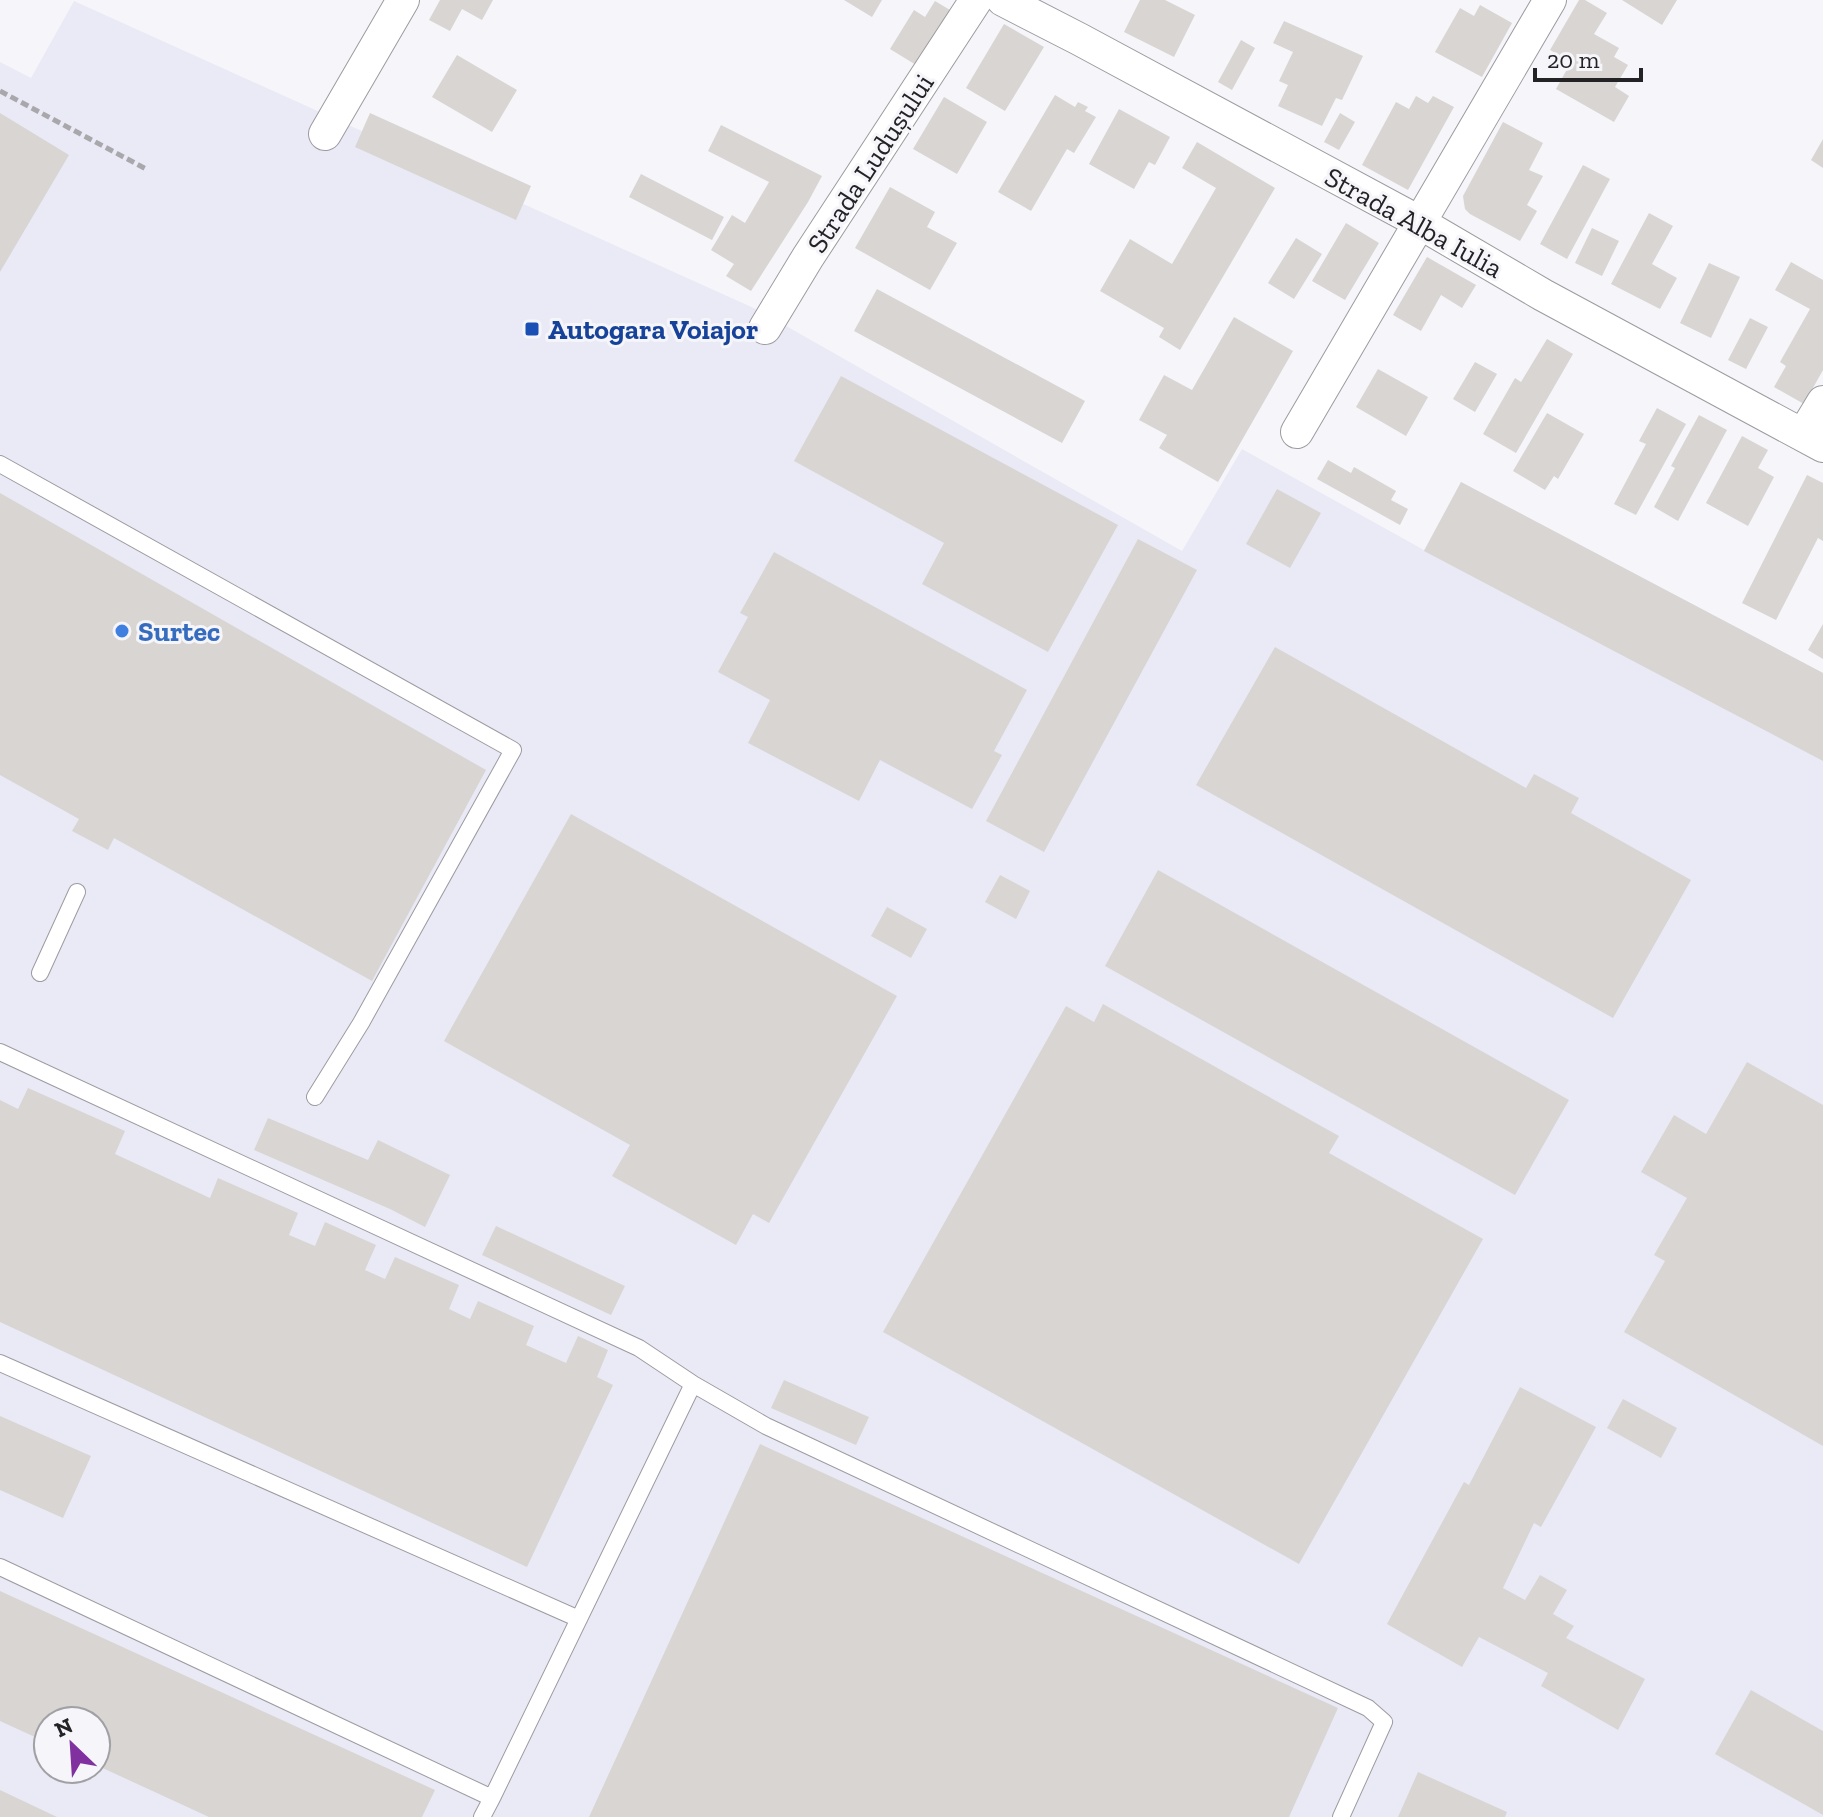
<svg xmlns="http://www.w3.org/2000/svg" width="1823" height="1817" viewBox="0 0 1823 1817" font-family="'Zilla Slab',serif">
  <style>
    .built { fill: #eaeaf6; fill-rule: evenodd }
    .building { fill: #d9d5d2 }
    .lines { fill: none; stroke-linecap: round; stroke-linejoin: round }
    .service-casing { stroke: #9c9ba0; stroke-width: 18 }
    .minor-casing { stroke: #9c9ba0; stroke-width: 34 }
    .path { stroke: #a8a8ac; stroke-width: 5; stroke-dasharray: 8 4; stroke-linecap: butt }
    .service { stroke: #fff; stroke-width: 16 }
    .minor { stroke: #fff; stroke-width: 32 }
    .transit-dot { fill: #1a4fb4; stroke: #f5f5fa; stroke-width: 3 }
    .shop-dot { fill: #3f7fe0; stroke: #f5f5fa; stroke-width: 3 }
    .labels { text-anchor: middle; stroke-width: 6; stroke-linejoin: round; paint-order: stroke }
    .street-label { font-size: 28px; fill: #232325; stroke: #f5f5fa }
    .transit-label { font-size: 28px; font-weight: bold; fill: #164399; stroke: #f5f5fa; text-anchor: start }
    .shop-label { font-size: 28px; font-weight: bold; fill: #366cbe; stroke: #f5f5fa; text-anchor: start }
  </style>
  <rect width="100%" height="100%" fill="#f5f5fa"/>
  <path class="built" d="M74,1L758,310L1182,551L1242,449L1424,550L1461,482L1823,673V1817H0V62L31,78ZM48,1721H96V1769H48Z"/>
  <path class="building" d="M440,0H493L482,20L462,9L450,31L429,20Z
    M844,0H882L872,17Z
    M1140,0H1165L1195,15L1174,57L1124,32Z
    M1579,0H1585L1607,13L1594,34L1619,48L1614,57L1628,65L1615,87L1629,96L1614,122L1556,89L1571,62L1550,50Z
    M1622,0H1677L1662,25Z
    M935,1L955,13L921,68L890,49L914,10L925,17Z
    M1480,5L1512,23L1482,77L1435,52L1460,8L1474,16Z
    M1284,21L1363,56L1342,100L1336,98L1322,126L1278,106L1288,85L1279,81L1293,52L1273,43Z
    M1004,24L1044,47L1005,111L966,88Z
    M1241,40L1255,48L1232,90L1218,82Z
    M457,55L517,90L492,132L432,97Z
    M1055,95L1075,107L1078,102L1088,107L1085,111L1096,117L1074,153L1067,149L1031,211L998,192Z
    M1416,96L1428,103L1433,96L1454,107L1408,190L1362,165L1396,102L1409,109Z
    M944,97L987,122L957,174L913,149Z
    M1119,109L1170,137L1155,165L1149,162L1134,189L1089,164Z
    M0,113L69,155L0,272Z
    M370,113L531,186L516,220L355,147Z
    M1340,113L1355,122L1339,150L1324,142Z
    M1503,122L1543,143L1529,170L1543,176L1527,205L1537,211L1520,241L1470,214L1465,209L1464,203L1463,196Z
    M721,125L822,176L808,202L751,291L726,276L734,264L711,250L732,215L745,223L769,182L708,151Z
    M1823,139V168L1811,160Z
    M1197,142L1275,188L1180,350L1159,337L1164,328L1100,291L1130,239L1172,264L1216,188L1182,168Z
    M1583,165L1610,179L1567,259L1540,244Z
    M641,174L724,217L712,240L629,197Z
    M890,187L935,212L927,227L957,243L930,290L855,248Z
    M1649,213L1673,226L1652,264L1677,278L1660,309L1611,284Z
    M1346,223L1379,243L1345,300L1312,281Z
    M1592,228L1619,241L1602,276L1575,263Z
    M1296,238L1322,254L1294,299L1268,283Z
    M1427,257L1476,285L1462,308L1441,295L1421,331L1393,315Z
    M1791,262L1823,280V370L1804,404L1774,387L1786,366L1780,362L1810,309L1775,290Z
    M1709,263L1740,277L1711,338L1680,323Z
    M877,289L1085,401L1062,443L854,331Z
    M1234,317L1293,351L1218,482L1159,448L1167,435L1139,420L1164,375L1192,390Z
    M1750,318L1768,327L1746,369L1728,360Z
    M1547,339L1573,354L1516,453L1483,434L1515,378L1521,382Z
    M1475,362L1497,374L1475,412L1453,399Z
    M1378,369L1428,397L1406,436L1356,407Z
    M841,376L1118,525L1048,652L922,584L944,543L794,461Z
    M1657,408L1686,424L1636,515L1614,504L1646,444L1639,441Z
    M1547,413L1584,434L1558,479L1554,476L1545,490L1513,471Z
    M1699,415L1727,430L1678,521L1654,507L1675,468L1671,466Z
    M1742,436L1768,450L1758,468L1774,477L1748,526L1706,503Z
    M1328,460L1351,473L1354,467L1396,491L1391,500L1408,509L1400,525L1317,479Z
    M1807,475L1823,483V541L1818,538L1776,620L1742,603Z
    M1461,482L1823,673V761L1424,551Z
    M1277,489L1321,513L1290,568L1246,544Z
    M0,493L486,770L372,981L114,838L108,850L72,831L79,819L0,775Z
    M1138,539L1197,570L1044,852L986,821Z
    M774,552L1027,690L994,751L1002,755L972,809L880,760L859,801L748,743L770,700L718,672L748,617L740,613Z
    M1823,624V659L1808,650Z
    M1275,647L1526,788L1534,774L1579,798L1571,813L1691,880L1613,1018L1196,785Z
    M571,814L897,996L769,1223L753,1214L736,1245L612,1176L630,1145L444,1041Z
    M1158,870L1569,1100L1515,1195L1105,966Z
    M1000,875L1030,891L1016,919L985,902Z
    M887,907L927,929L911,958L871,936Z
    M1103,1004L1339,1136L1329,1153L1483,1239L1299,1564L883,1332L1066,1006L1094,1022Z
    M1747,1062L1823,1105V1446L1624,1332L1665,1261L1654,1255L1687,1198L1641,1172L1674,1115L1706,1134Z
    M28,1088L125,1131L115,1154L210,1198L218,1178L298,1213L289,1235L315,1246L325,1222L376,1245L365,1270L385,1279L395,1257L459,1285L449,1309L470,1319L478,1301L534,1326L526,1345L566,1363L578,1336L608,1350L597,1377L613,1385L527,1567L0,1322V1100L18,1109Z
    M268,1118L368,1160L378,1140L450,1175L425,1227L390,1209L254,1150Z
    M496,1226L625,1286L611,1315L482,1255Z
    M784,1380L869,1417L856,1445L771,1408Z
    M1520,1387L1596,1427L1541,1527L1534,1523L1503,1588L1525,1600L1540,1575L1567,1590L1553,1614L1574,1626L1566,1638L1645,1679L1618,1730L1541,1686L1548,1673L1479,1637L1462,1667L1387,1624L1464,1482L1469,1485Z
    M1623,1399L1677,1428L1661,1458L1607,1428Z
    M0,1416L91,1456L63,1518L0,1490Z
    M760,1444L1338,1708L1289,1817H589Z
    M0,1591L435,1790L422,1817H209L96,1765V1721H48V1743L0,1721Z
    M1751,1690L1823,1731V1815L1715,1754Z
    M1418,1772L1507,1812L1505,1817H1398Z
    M0,1790L57,1817H0Z"/>
  <g class="lines">
    <defs>
      <path id="service" d="M0,464L513,750L361,1023L315,1097
        M40,973L77,892
        M0,1052L639,1348L693,1384L766,1426L1368,1708L1384,1722L1341,1817
        M0,1363L579,1619
        M0,1567L492,1798L693,1384
        M482,1817L492,1798"/>
      <path id="minor" d="M1003,0L1079,39L1408,216L1543,295L1823,446
        M325,134L403,0
        M765,328L808,257L976,0
        M1297,432L1550,0
        M1803,435L1823,402"/>
    </defs>
    <use href="#service" class="service-casing"/>
    <use href="#minor" class="minor-casing"/>
    <path class="path" d="M0,91L148,170"/>
    <use href="#service" class="service"/>
    <use href="#minor" class="minor"/>
  </g>
  <rect class="transit-dot" x="524" y="321" width="16" height="16" rx="4"/>
  <circle class="shop-dot" cx="122" cy="631" r="8"/>
  <g class="labels">
    <g class="street-label">
      <text transform="translate(870 163) rotate(-57)" y="10">Strada Ludușului</text>
      <text transform="translate(1414 222) rotate(29)" y="10">Strada Alba Iulia</text>
    </g>
    <g class="transit-label">
      <text x="548" y="339">Autogara Voiajor</text>
    </g>
    <g class="shop-label">
      <text x="138" y="641">Surtec</text>
    </g>
  </g>
  <g transform="translate(72 1745) rotate(335)"><circle r="38" fill="#f5f5fa" stroke="#a1a1a5" stroke-width="2"/>
  <path d="M0-6L14 30L0 20L-14 30Z" fill="#81309f"/>
  <text y="-12" font-size="22" font-weight="bold" text-anchor="middle" fill="#232325">N</text>
  </g>
  <path d="M1535 68v12h106v-12" fill="none" stroke="#232325" stroke-width="4"/>
  <text x="1547" y="68" font-size="24" fill="#232325" stroke="#f5f5fa" stroke-width="6" paint-order="stroke">20 m</text>
</svg>
